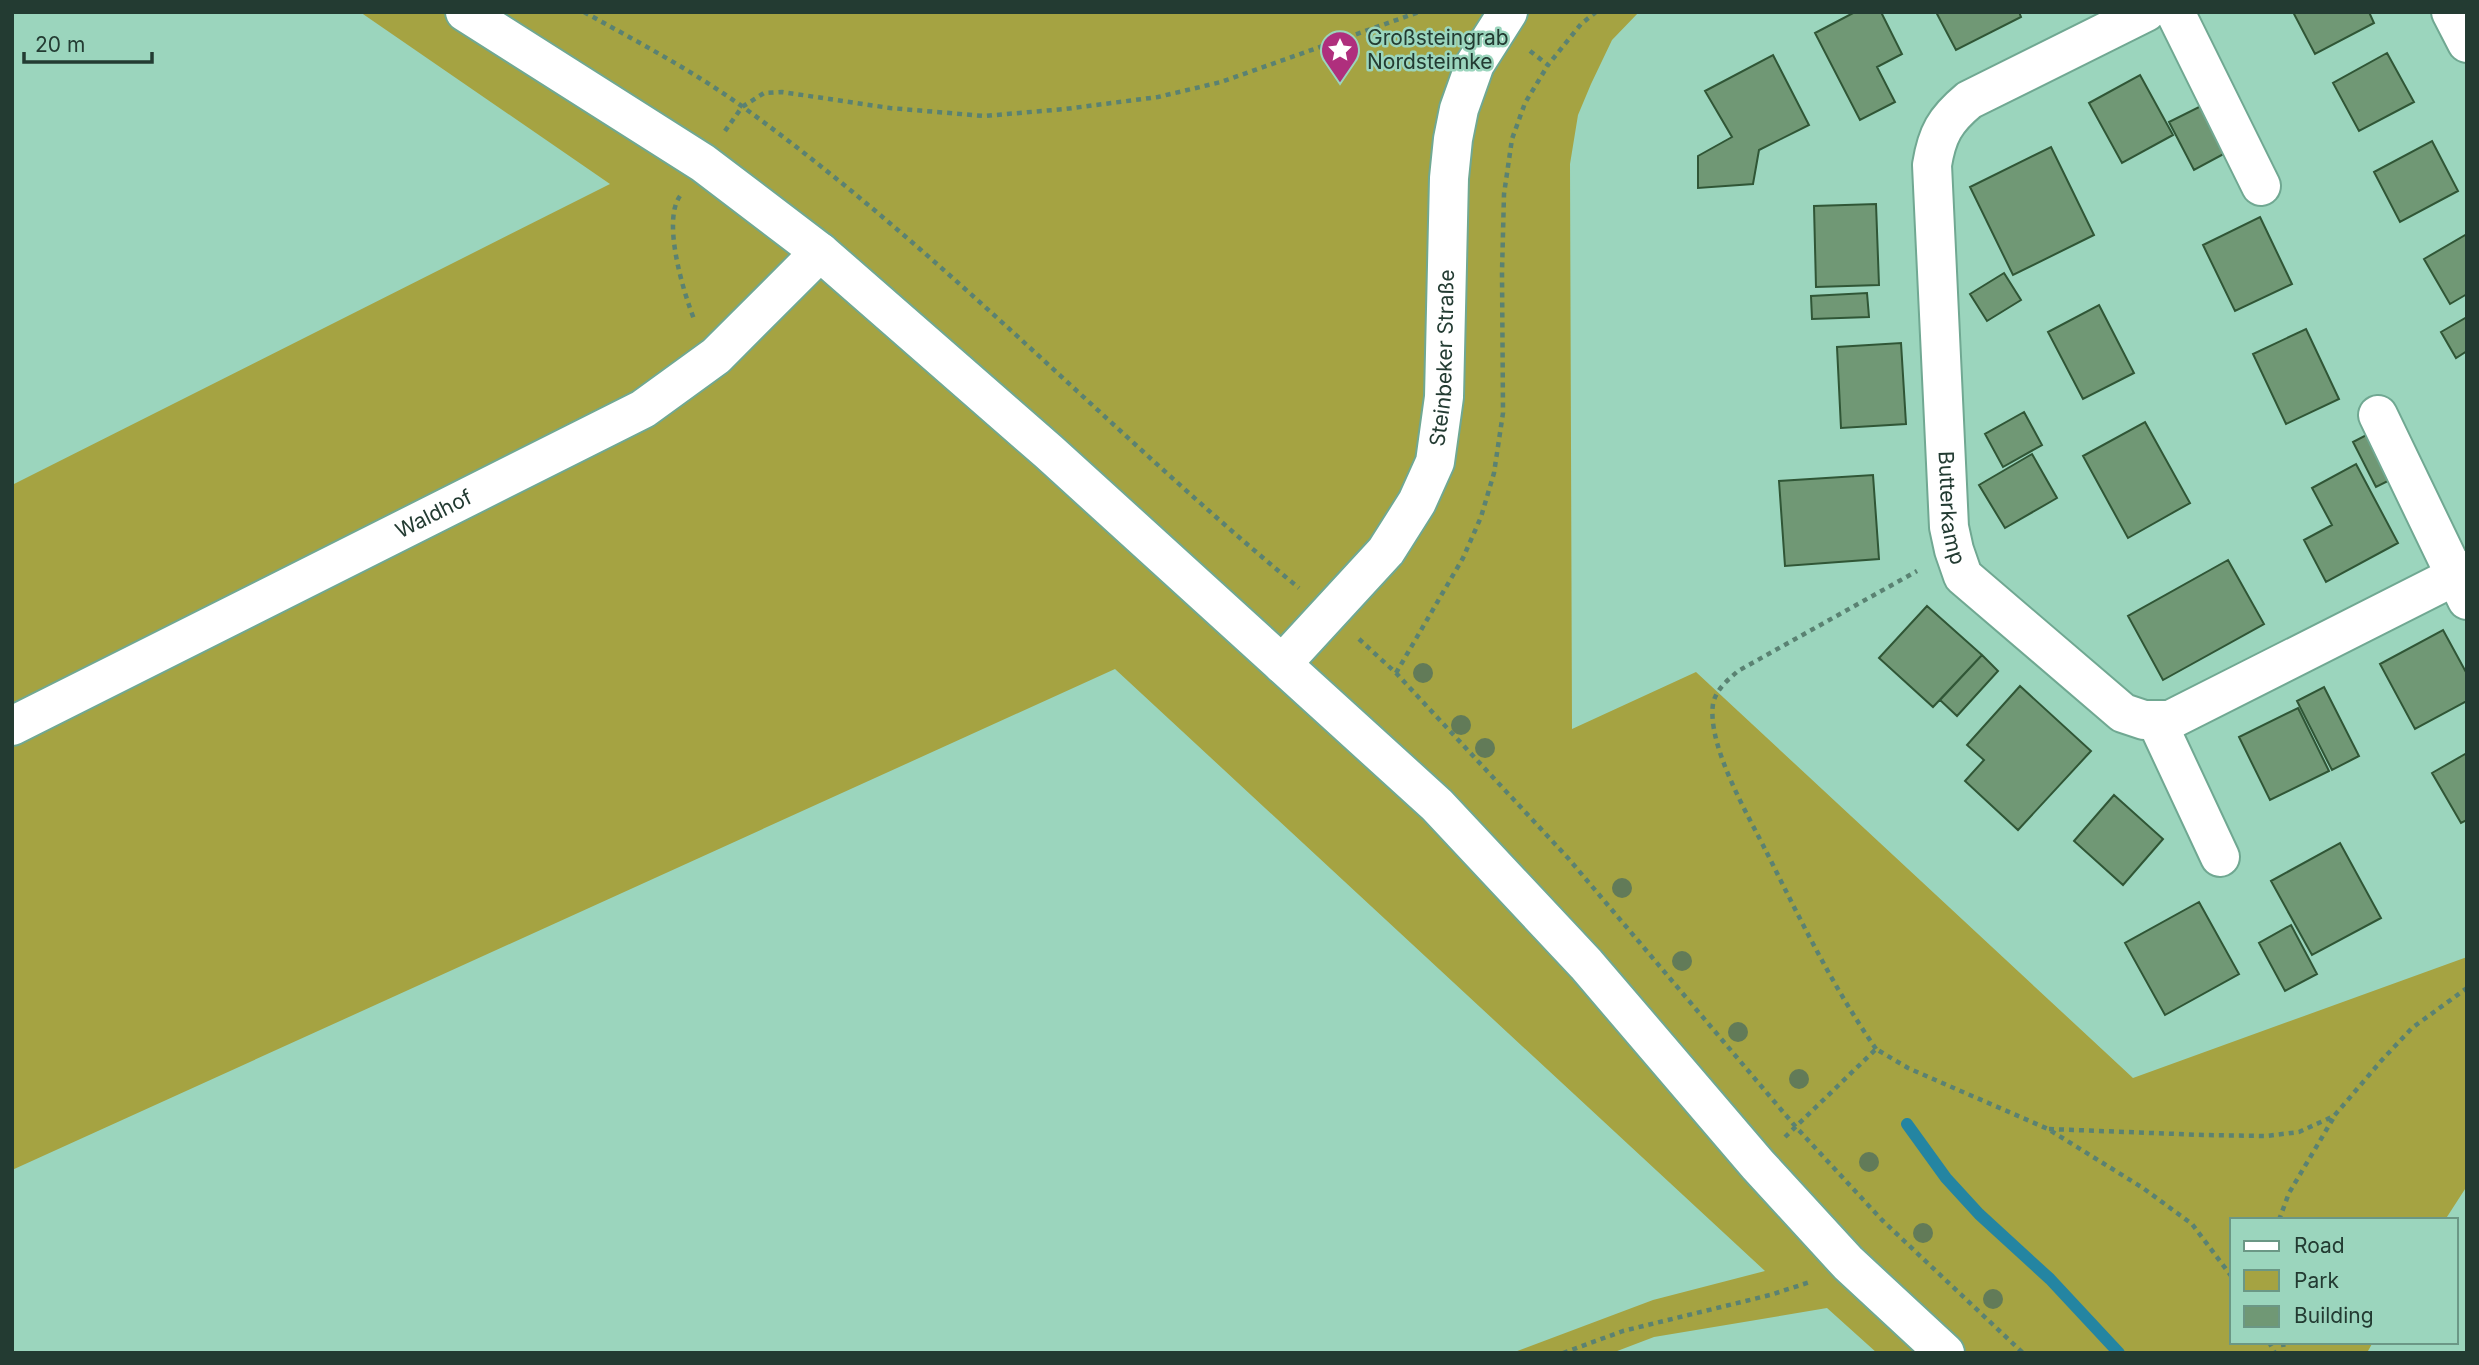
<svg xmlns="http://www.w3.org/2000/svg" width="2479" height="1365" viewBox="0 0 2479 1365" font-family="Inter,sans-serif">
  <style>
    .green { fill: #a5a342 }
    .lines { fill: none; stroke-linecap: round; stroke-linejoin: round }
    .stream { stroke: #2485a2; stroke-width: 12 }
    .building { fill: #709875; stroke: #305636; stroke-width: 2 }
    .minor-casing { stroke: #70a892; stroke-width: 42 }
    .path { stroke: #5a8272; stroke-width: 4.5; stroke-dasharray: 5 5; stroke-linecap: butt }
    .minor { stroke: #fff; stroke-width: 38 }
    .tree { fill: #627b58 }
    .labels { text-anchor: middle; stroke-width: 5; stroke-linejoin: round; paint-order: stroke }
    .poi-label { font-size: 21px; fill: #233b32; stroke: #9bd5bd; text-anchor: start }
    .street-label { font-size: 21px; fill: #233b32; stroke: #9bd5bd }
  </style>
  <rect width="100%" height="100%" fill="#9bd5bd"/>
  <path class="green" d="M360,12H1639L1612,40L1591,84L1578,115L1570,164L1572,729L1696,672L2133,1078L2467,957V1186L2445,1220H2232V1342H2373L2368,1351L2370,1353H1877L1827,1308L1654,1337L1612,1353H1512L1653,1300L1765,1271L1115,669L12,1170V485L610,184Z"/>
  <g class="lines">
    <path class="stream" d="M1907,1124L1946,1178L1979,1214L2050,1279L2119,1353"/>
  </g>
  <path class="building" d="M1855,12H1881L1902,54L1877,67L1895,102L1860,120L1815,33Z
    M1936,12H2019L2021,17L1956,50Z
    M2293,12H2369L2374,23L2315,54Z
    M2387,53L2414,102L2359,131L2333,83Z
    M1773,55L1809,125L1759,150L1753,184L1698,188V156L1732,137L1705,91Z
    M2140,75L2173,135L2122,163L2089,103Z
    M2207,103L2231,150L2194,170L2169,122Z
    M2432,141L2458,191L2400,222L2374,172Z
    M2051,147L2094,235L2013,275L1970,187Z
    M1876,204L1879,285L1816,287L1814,206Z
    M2260,217L2292,284L2235,311L2203,245Z
    M2467,234V294L2450,304L2424,259Z
    M2004,273L2021,300L1987,321L1970,294Z
    M1867,293L1869,317L1812,319L1811,296Z
    M2099,305L2134,373L2083,399L2048,332Z
    M2467,317V351L2456,358L2441,332Z
    M2306,329L2339,399L2286,424L2253,354Z
    M1901,343L1906,424L1841,428L1837,347Z
    M2024,412L2042,445L2003,467L1985,434Z
    M2145,422L2190,503L2128,538L2083,456Z
    M2374,431L2396,477L2376,487L2353,442Z
    M2032,454L2057,498L2005,528L1979,485Z
    M2356,464L2398,543L2326,582L2304,540L2332,525L2312,488Z
    M1873,475L1879,559L1785,566L1779,481Z
    M2228,560L2264,624L2163,680L2128,616Z
    M1927,606L1982,655L1933,707L1879,658Z
    M2443,630L2467,674V701L2415,729L2380,664Z
    M1982,655L1998,671L1957,716L1940,700Z
    M2020,686L2091,751L2018,830L1965,781L1984,760L1967,745Z
    M2324,687L2359,756L2332,770L2297,701Z
    M2298,708L2329,771L2270,800L2239,737Z
    M2467,753V820L2461,823L2432,773Z
    M2114,795L2163,839L2123,885L2074,841Z
    M2340,843L2381,918L2312,955L2271,881Z
    M2199,902L2239,974L2165,1015L2125,943Z
    M2291,925L2317,974L2285,991L2259,943Z"/>
  <g class="lines">
    <defs>
      <g id="minor">
        <path d="M465,12L703,163L820,252L1049,452L1437,805L1586,964L1758,1165L1848,1263L1945,1353"/>
        <path id="s1" d="M2146,12L1969,100C1945,120 1937,134 1932,165L1949,527L1954,550L1963,576L2123,713L2144,720H2170L2467,570"/>
        <path d="M2175,12L2261,186"/>
        <path d="M2451,12L2467,43"/>
        <path d="M2378,415L2467,600"/>
        <path id="s2" d="M1282,664L1386,551L1417,502L1435,462L1444,397L1449,178L1453,139L1459,109L1475,64L1508,12"/>
        <path d="M2156,720L2220,857"/>
        <path id="s3" d="M12,726L643,409L716,356L820,252"/>
      </g>
    </defs>
    <use href="#minor" class="minor-casing"/>
    <path class="path" d="M584,12C638,42 693,71 743,107C942,251 1110,432 1299,588
      M1530,51L1548,65L1581,24L1596,12
      M725,131L742,107L764,93L782,92L890,108L984,116L1065,109L1158,97L1221,82L1419,12
      M680,196C662,221 683,291 694,319
      M1359,639L1396,673L1568,858L1795,1126L1882,1220L2023,1353
      M1396,673L1463,558L1481,517L1494,473L1503,413L1502,272L1504,194L1512,139L1525,103L1548,65
      M1876,1049C1833,987 1801,921 1767,853C1748,815 1707,746 1713,704C1716,689 1728,680 1738,671L1917,571
      M2049,1129L2203,1135L2266,1136L2299,1132L2334,1116L2381,1061L2412,1028L2467,988
      M1785,1137L1876,1049L1908,1068L2048,1129L2143,1188L2192,1224L2232,1277
      M2279,1220L2289,1193L2334,1117
      M2269,1342L2275,1353
      M2283,1342L2284,1353
      M1563,1353L1623,1331L1770,1295L1810,1282"/>
    <use href="#minor" class="minor"/>
  </g>
  <g class="tree">
    <circle cx="1423" cy="673" r="10"/>
    <circle cx="1461" cy="725" r="10"/>
    <circle cx="1485" cy="748" r="10"/>
    <circle cx="1622" cy="888" r="10"/>
    <circle cx="1682" cy="961" r="10"/>
    <circle cx="1738" cy="1032" r="10"/>
    <circle cx="1799" cy="1079" r="10"/>
    <circle cx="1869" cy="1162" r="10"/>
    <circle cx="1923" cy="1233" r="10"/>
    <circle cx="1993" cy="1299" r="10"/>
  </g>
  <defs>
    <symbol id="sight-pin" viewBox="-11 -11 22 30"><path d="M0 17L-7.5 6A9.5 9.5 0 1 1 7.5 6Z" fill="#af2f7d" stroke="#9bd5bd"/><path d="M0-6L1.8-2.2L6-1.7L2.9 1.2L3.7 5.4L0 3.3L-3.7 5.4L-2.9 1.2L-6-1.7L-1.8-2.2Z" fill="#fff"/></symbol>
  </defs>
  <g fill-rule="evenodd">
    <use href="#sight-pin" x="1318" y="28" width="44" height="60"/>
  </g>
  <g class="labels">
    <g class="poi-label">
      <text x="1367" y="45">Großsteingrab<tspan x="1367" dy="24">Nordsteimke</tspan></text>
    </g>
    <g class="street-label">
      <text dy="7" stroke="none"><textPath href="#s2" startOffset="360">Steinbeker Straße</textPath></text>
      <text dy="7" stroke="none"><textPath href="#s1" startOffset="618">Butterkamp</textPath></text>
      <text dy="7" stroke="none"><textPath href="#s3" startOffset="472">Waldhof</textPath></text>
    </g>
  </g>
  <rect width="2479" height="1365" fill="none" stroke="#233b32" stroke-width="28"/>
  <rect x="2230" y="1218" width="228" height="126" fill="#9bd5bd" stroke="#6b9785" stroke-width="2"/>
  <rect x="2244" y="1241" width="35" height="10" fill="#ffffff" stroke="#6b9785" stroke-width="2"/>
  <text x="2294" y="1253" font-size="21" fill="#233b32">Road</text>
  <rect x="2244" y="1270" width="35" height="21" fill="#a5a342" stroke="#6b9785" stroke-width="2"/>
  <text x="2294" y="1288" font-size="21" fill="#233b32">Park</text>
  <rect x="2244" y="1306" width="35" height="21" fill="#709875" stroke="#6b9785" stroke-width="2"/>
  <text x="2294" y="1323" font-size="21" fill="#233b32">Building</text>
  <path d="M24 52v10h128v-10" fill="none" stroke="#233b32" stroke-width="3.5"/>
  <text x="35" y="52" font-size="21" fill="#233b32" stroke="#9bd5bd" stroke-width="5" paint-order="stroke">20 m</text>
</svg>
